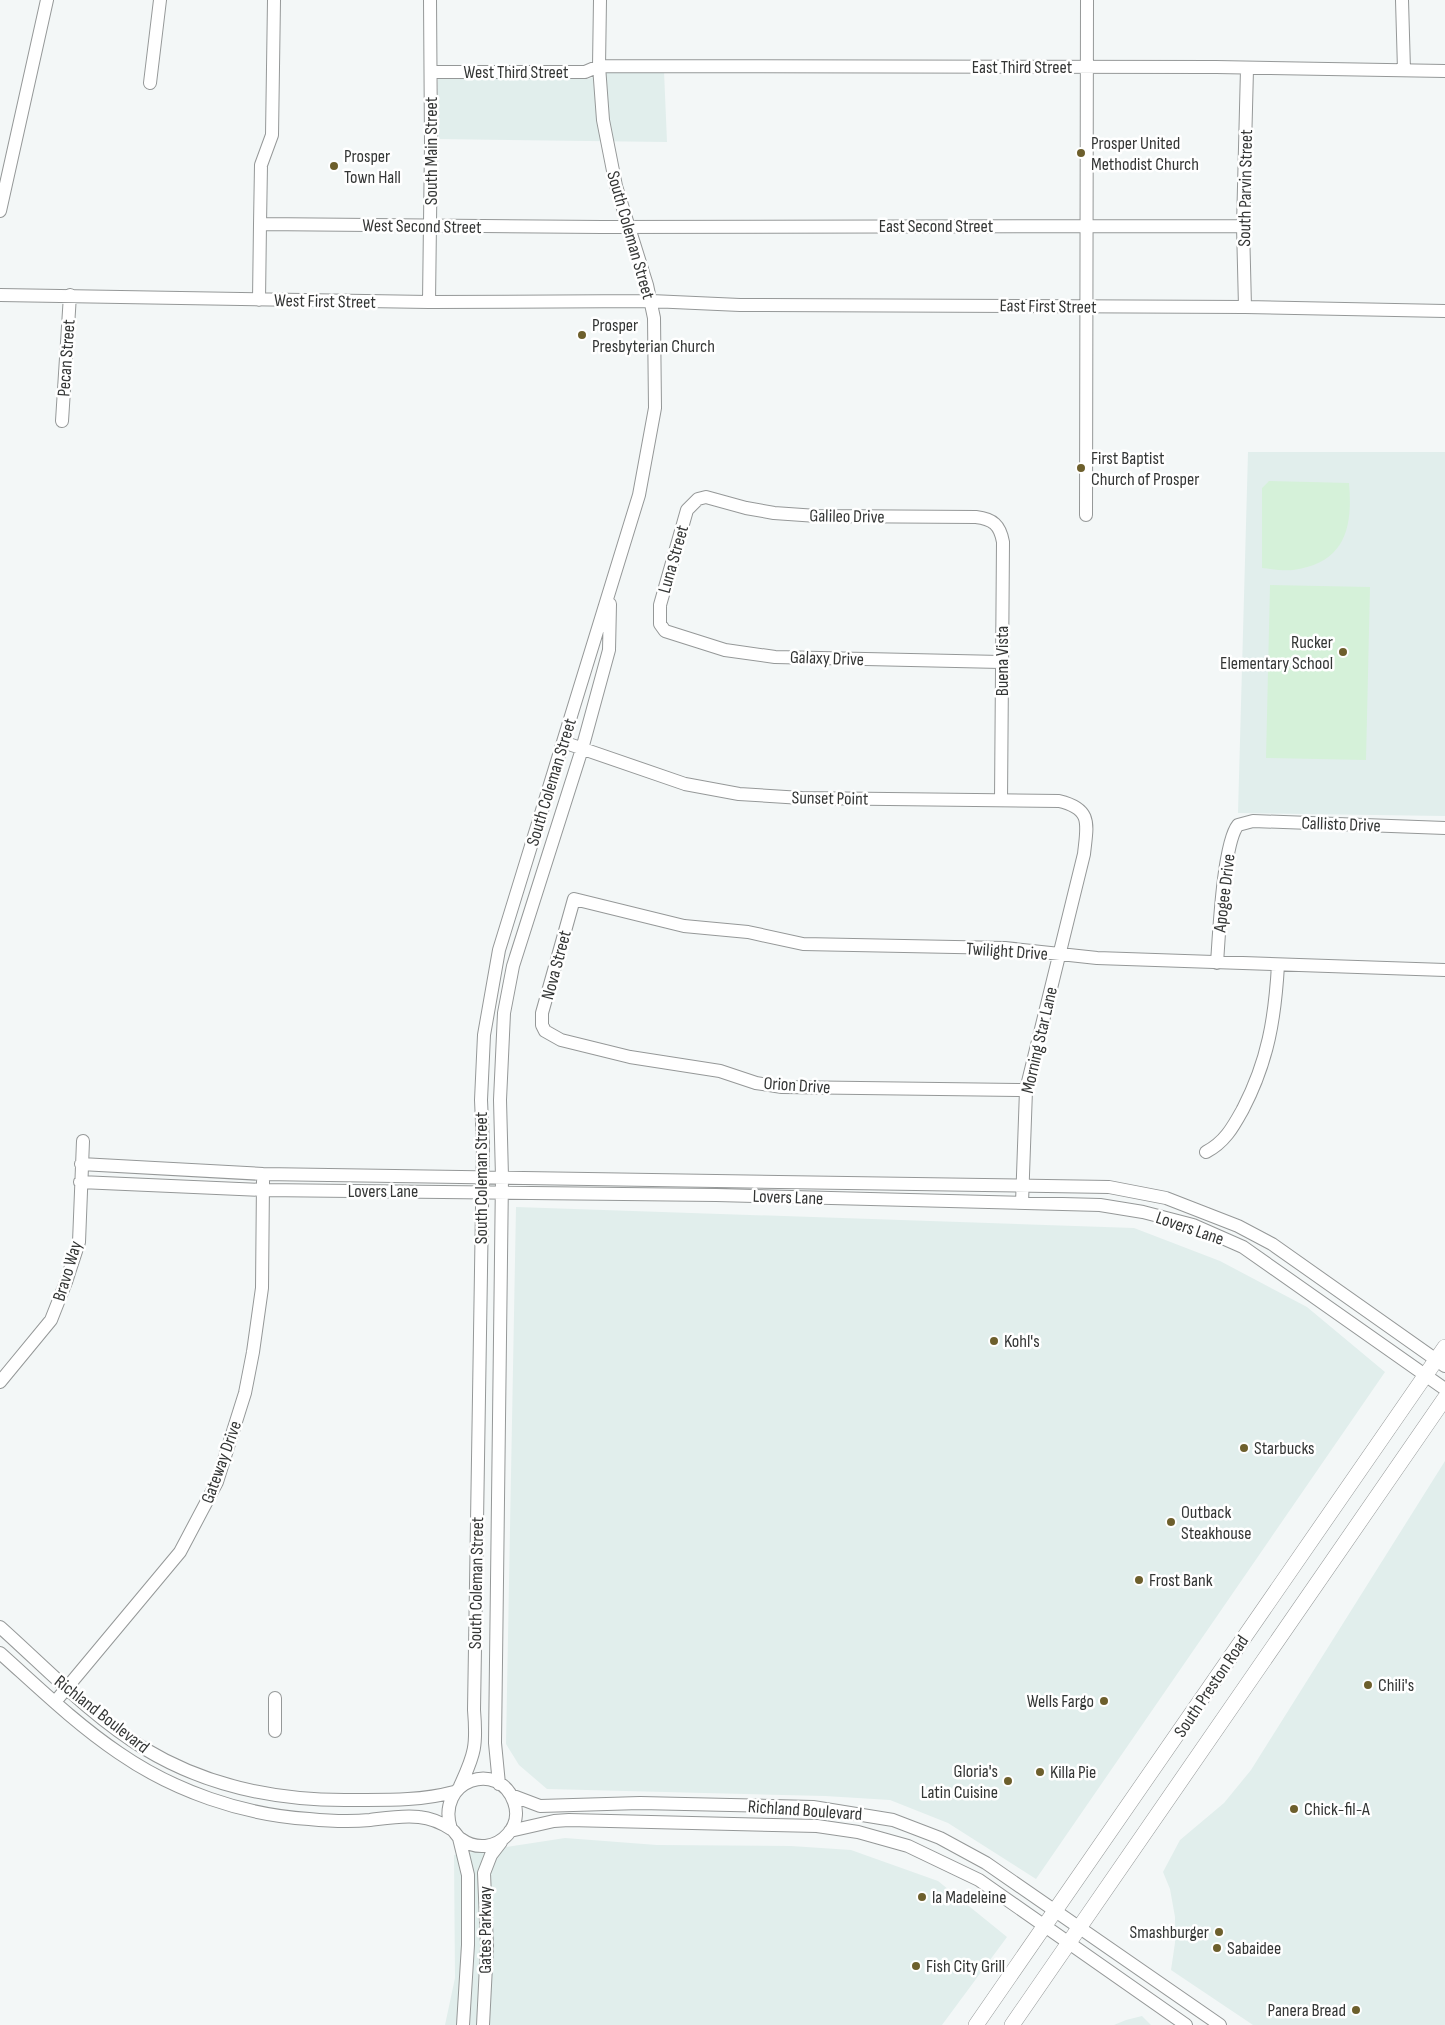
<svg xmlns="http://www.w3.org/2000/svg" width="1445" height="2025" viewBox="0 0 1445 2025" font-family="'Sofia Sans Condensed',sans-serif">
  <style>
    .built { fill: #e1eeec }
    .green { fill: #d5f1d9 }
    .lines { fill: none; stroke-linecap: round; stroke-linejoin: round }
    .minor-casing { stroke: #959898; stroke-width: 14 }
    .major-casing { stroke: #959898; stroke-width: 16 }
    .minor { stroke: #fff; stroke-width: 12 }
    .major { stroke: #fff; stroke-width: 15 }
    .poi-dot { fill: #6d5f2c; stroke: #fff; stroke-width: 2 }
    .labels { text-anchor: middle; stroke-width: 5; stroke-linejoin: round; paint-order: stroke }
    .street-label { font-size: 18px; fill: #343635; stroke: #fff }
    .poi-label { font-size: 18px; fill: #343635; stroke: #fff; text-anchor: start }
  </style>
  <rect width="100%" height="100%" fill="#f3f7f7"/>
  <path class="built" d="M611,71H664L667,142L437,139L438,79H588Z
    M1248,452H1445V816L1238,813Z
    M516,1207L1134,1228L1220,1261L1307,1307L1385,1372L1036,1879L948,1823L890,1800L825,1796L547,1789L519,1765L506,1744Z
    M1445,1461V2025H1253L1171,1970L1175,1943V1917L1170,1889L1163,1872L1180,1840L1224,1803L1251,1770Z
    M565,1838L657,1845L791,1846L851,1850L938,1881L1007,1937L942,2025H445L455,1978L454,1855Z
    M1142,2016L1151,2025H1114L1126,2020Z"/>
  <path class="green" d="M1269,481L1349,483C1353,528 1345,563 1293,570C1283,571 1272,569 1262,568V488Z
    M1270,585L1370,587L1366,760L1266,758Z"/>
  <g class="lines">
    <defs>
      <path id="minor" d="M274,0L272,135L261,165L260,224L602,227L1243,226
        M1402,0L1404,70
        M431,72H585L599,66L1216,67L1445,71
        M150,83L160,0
        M0,211L47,0
        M0,295L429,302L651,301L740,305L1245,307L1445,311
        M259,300L260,224
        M429,302L431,143L430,0
        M1245,307L1243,226L1247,69
        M62,421L70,295
        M1086,515L1087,0
        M563,742L685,784L739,794L802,798L1059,801C1093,809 1087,825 1084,854L1026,1090L1022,1203
        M1001,800L1003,542C1000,525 993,519 976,517L817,516L774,513L746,508L706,497L698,499L687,510L660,605V624L665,631L725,650L775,657L1001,662
        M1217,963C1219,936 1223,843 1238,825L1253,821L1445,828
        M1026,1090L782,1087L756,1083L720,1071L630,1057L561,1040L545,1031L542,1025V1013L574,899L684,926L748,932L803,944L1005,948L1097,958L1445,970
        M1206,1152C1225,1142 1233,1127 1243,1109C1268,1061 1275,1018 1278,965
        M81,1164L263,1174L1109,1187L1166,1198L1238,1226L1272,1244L1445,1366
        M80,1182L263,1190L716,1195L1100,1205L1143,1212L1193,1225L1243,1247L1445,1389
        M0,1382L51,1320L66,1282L79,1242L83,1141
        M0,1627C47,1669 91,1716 145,1749C208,1787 280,1801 352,1800C387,1800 420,1801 454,1792
        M0,1653C38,1687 76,1724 119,1753C174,1791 243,1815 309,1819C329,1821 350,1822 370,1820C386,1818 403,1815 419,1817C429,1818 442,1823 451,1829C455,1831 457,1837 461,1839C476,1850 496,1848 508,1834C516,1825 518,1813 514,1802C499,1759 435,1780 451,1829
        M275,1698V1731
        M55,1702L180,1552L217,1482L245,1393L253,1352L262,1288L263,1181
        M499,1784L495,1743L502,1177L500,1100L504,1013L513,966L582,749L609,650L610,604
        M460,1786C475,1754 477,1745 474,1710L483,1145L481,1100L484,1035L499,950L639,495L655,408L654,318L647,285L616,186L603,120L599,66L600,0
        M511,1795L540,1806L640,1803L813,1807L893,1820L940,1838L986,1863L1220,2025
        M510,1831L554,1821L569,1820L817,1826L858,1832L908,1846L979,1880L1186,2025
        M459,1838L468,1875V1945L463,2025
        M483,2025L487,1946L484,1873L491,1855L501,1842"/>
      <path id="major" d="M976,2025L1445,1347
        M1012,2025L1445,1398"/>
    </defs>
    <use href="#minor" class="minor-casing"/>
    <use href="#major" class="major-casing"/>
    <use href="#minor" class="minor"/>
    <use href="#major" class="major"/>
  </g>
  <g class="poi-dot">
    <circle cx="1081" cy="153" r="5"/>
    <circle cx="334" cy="166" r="5"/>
    <circle cx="582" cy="335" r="5"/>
    <circle cx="1081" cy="468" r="5"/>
    <circle cx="1343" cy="652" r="5"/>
    <circle cx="994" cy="1341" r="5"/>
    <circle cx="1244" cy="1448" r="5"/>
    <circle cx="1171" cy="1522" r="5"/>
    <circle cx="1139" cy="1580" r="5"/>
    <circle cx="1368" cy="1685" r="5"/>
    <circle cx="1104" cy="1701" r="5"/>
    <circle cx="1040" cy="1772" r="5"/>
    <circle cx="1008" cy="1781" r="5"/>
    <circle cx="1294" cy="1809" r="5"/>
    <circle cx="922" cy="1897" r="5"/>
    <circle cx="1219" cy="1932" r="5"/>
    <circle cx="1217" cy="1948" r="5"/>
    <circle cx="916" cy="1966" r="5"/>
    <circle cx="1356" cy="2010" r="5"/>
  </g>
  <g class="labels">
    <g class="street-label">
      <text x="1022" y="73">East Third Street</text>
      <text x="516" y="78">West Third Street</text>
      <text transform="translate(431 151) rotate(-90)" y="6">South Main Street</text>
      <text transform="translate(1245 188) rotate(-89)" y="6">South Parvin Street</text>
      <text transform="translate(422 226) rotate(1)" y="6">West Second Street</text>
      <text x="936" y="232">East Second Street</text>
      <text transform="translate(631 235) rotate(74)" y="6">South Coleman Street</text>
      <text transform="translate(325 301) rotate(1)" y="6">West First Street</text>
      <text transform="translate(1048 306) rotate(1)" y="6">East First Street</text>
      <text transform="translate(66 358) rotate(-86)" y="6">Pecan Street</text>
      <text transform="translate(847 516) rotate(1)" y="6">Galileo Drive</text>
      <text transform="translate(673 559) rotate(-74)" y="6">Luna Street</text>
      <text transform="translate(827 658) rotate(2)" y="6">Galaxy Drive</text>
      <text transform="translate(1002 661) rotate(-90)" y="6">Buena Vista</text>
      <text transform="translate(551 782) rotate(-73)" y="6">South Coleman Street</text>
      <text transform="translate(830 798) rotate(1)" y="6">Sunset Point</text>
      <text transform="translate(1341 824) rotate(2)" y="6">Callisto Drive</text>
      <text transform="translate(1224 893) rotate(-83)" y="6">Apogee Drive</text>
      <text transform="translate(1007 951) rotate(4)" y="6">Twilight Drive</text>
      <text transform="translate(556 965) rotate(-75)" y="6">Nova Street</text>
      <text transform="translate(1039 1040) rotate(-77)" y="6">Morning Star Lane</text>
      <text transform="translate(797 1085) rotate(4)" y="6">Orion Drive</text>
      <text transform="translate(481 1178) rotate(-90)" y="6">South Coleman Street</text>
      <text x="383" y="1197">Lovers Lane</text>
      <text transform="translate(788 1197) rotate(2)" y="6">Lovers Lane</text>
      <text transform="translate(1190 1228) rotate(19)" y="6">Lovers Lane</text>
      <text transform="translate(67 1271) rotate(-73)" y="6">Bravo Way</text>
      <text transform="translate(221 1462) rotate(-70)" y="6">Gateway Drive</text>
      <text transform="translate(476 1583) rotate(-89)" y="6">South Coleman Street</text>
      <text transform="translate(1211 1686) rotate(-56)" y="6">South Preston Road</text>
      <text transform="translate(102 1714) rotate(38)" y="6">Richland Boulevard</text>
      <text transform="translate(805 1810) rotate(4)" y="6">Richland Boulevard</text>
      <text transform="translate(485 1930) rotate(-90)" y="6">Gates Parkway</text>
    </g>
    <g class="poi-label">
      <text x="1091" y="149">Prosper United<tspan x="1091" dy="21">Methodist Church</tspan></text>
      <text x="344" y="162">Prosper<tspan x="344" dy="21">Town Hall</tspan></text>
      <text x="592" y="331">Prosper<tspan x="592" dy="21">Presbyterian Church</tspan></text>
      <text x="1091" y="464">First Baptist<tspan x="1091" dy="21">Church of Prosper</tspan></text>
      <text x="1333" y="648" text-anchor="end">Rucker<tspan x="1333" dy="21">Elementary School</tspan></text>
      <text x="1004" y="1347">Kohl's</text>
      <text x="1254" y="1454">Starbucks</text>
      <text x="1181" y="1518">Outback<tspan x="1181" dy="21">Steakhouse</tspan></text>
      <text x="1149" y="1586">Frost Bank</text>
      <text x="1378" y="1691">Chili's</text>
      <text x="1094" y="1707" text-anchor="end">Wells Fargo</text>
      <text x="998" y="1777" text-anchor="end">Gloria's<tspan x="998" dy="21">Latin Cuisine</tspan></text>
      <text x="1050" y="1778">Killa Pie</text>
      <text x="1304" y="1815">Chick-fil-A</text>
      <text x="932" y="1903">la Madeleine</text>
      <text x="1209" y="1938" text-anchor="end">Smashburger</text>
      <text x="1227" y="1954">Sabaidee</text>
      <text x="926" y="1972">Fish City Grill</text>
      <text x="1346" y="2016" text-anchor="end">Panera Bread</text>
    </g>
  </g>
</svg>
